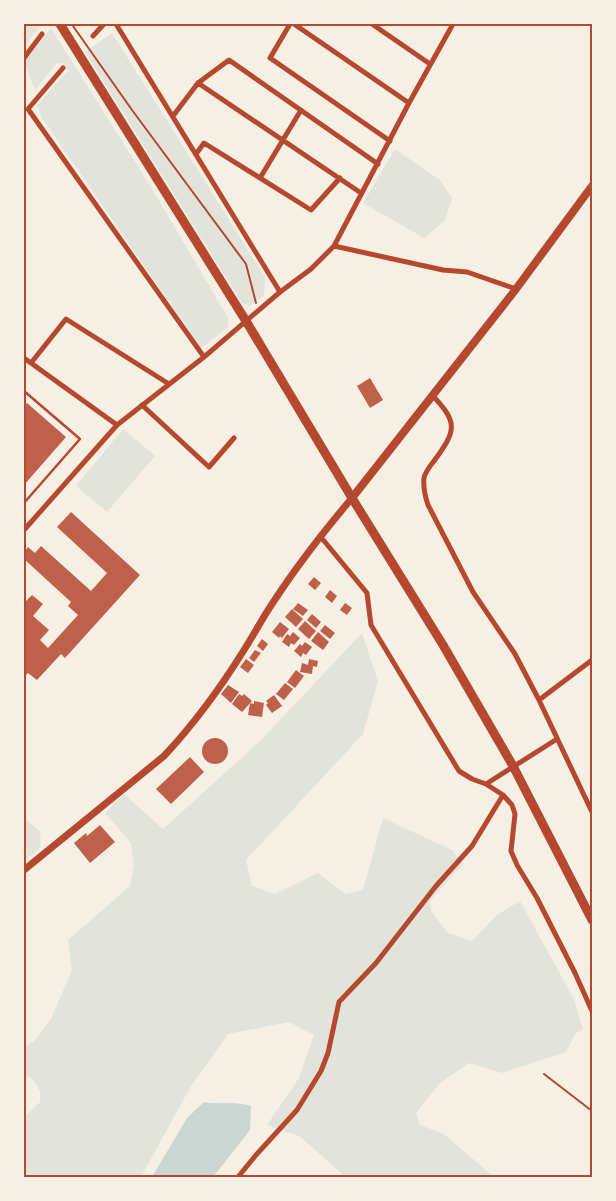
<svg xmlns="http://www.w3.org/2000/svg" width="616" height="1201" viewBox="0 0 616 1201" font-family="'Exo 2',sans-serif">
  <style>
    .green { fill: #e2e4dc }
    .water { fill: #c9d6d2 }
    .building { fill: #bf614a }
    .lines { fill: none; stroke-linecap: round; stroke-linejoin: round }
    .path { stroke: #b5482f; stroke-width: 2 }
    .service { stroke: #b5482f; stroke-width: 2.5 }
    .minor { stroke: #b5482f; stroke-width: 5 }
    .tertiary { stroke: #b5482f; stroke-width: 7 }
    .secondary { stroke: #b5482f; stroke-width: 8 }
    .trunk { stroke: #b5482f; stroke-width: 9 }
    .neatline { fill: none; stroke: #b5482f; stroke-width: 2 }
  </style>
  <rect width="100%" height="100%" fill="#f6efe4"/>
  <path class="green" d="M24,24H42L24,47Z
    M51,28L151,187L228,318V327L201,348L42,118L37,105L68,71L62,63H57L35,90L24,62Z
    M112,33L265,277L264,296L250,306L242,303L85,52Z
    M395,149L440,180L452,198L445,220L424,238L363,203Z
    M123,429L155,456L107,512L76,486Z
    M362,633L378,681L363,734L246,860L252,886L275,894L318,873L345,894L363,890L383,818L452,850L463,864L430,901L431,911L448,933L472,941L497,915L520,901L574,999L583,1029L575,1034L566,1052L502,1073L469,1063L439,1084L416,1113L420,1125L444,1134L494,1177H346L299,1136L267,1125L299,1078L314,1035L289,1022L228,1034L191,1086L141,1177H24V1117L40,1102V1091L32,1078L24,1076V1047L34,1041L51,1019L72,970L68,940L130,886L134,865L131,843L105,813L124,794L163,829L259,742Z
    M24,818L40,831L41,847L24,861Z"/>
  <path class="water" d="M204,1102C219,1105 236,1101 251,1106L250,1130L213,1177H152L187,1118Z"/>
  <path class="building" d="M370,378L383,400L370,408L357,386Z
    M27,403L66,437L24,485V407Z
    M71,512L140,575L65,658L61,654L37,680L28,673L24,677V601L25,602L32,595L43,604L33,616L49,630L40,640L48,648L78,615L68,606L71,602L24,559V552L28,547L35,553L41,546L91,591L107,573L57,527Z
    M314,577L321,583L315,590L308,584Z
    M330,590L337,596L332,603L325,597Z
    M298,603L308,610L303,616L293,609Z
    M345,603L352,608L347,615L340,610Z
    M292,609L303,619L296,627L285,617Z
    M312,614L321,622L316,628L307,620Z
    M305,621L316,631L309,639L298,629Z
    M280,622L289,629L282,638L280,636L279,638L272,632Z
    M325,625L335,633L330,639L320,631Z
    M293,632L300,638L294,645L291,643L289,647L282,642L287,634L290,636Z
    M318,632L329,642L323,650L311,641Z
    M262,639L268,644L263,651L257,646Z
    M305,642L312,647L306,655L303,653L301,657L294,651L300,644L302,646Z
    M255,650L261,653L254,662L249,658Z
    M246,659L254,665L248,673L240,667Z
    M309,659L318,661L317,667L313,666L312,674L300,672L302,663L308,665Z
    M296,670L304,676L295,688L287,682Z
    M285,683L293,689L284,700L276,694Z
    M228,685L239,692L231,703L221,694Z
    M239,694L242,696L244,694L252,701L242,712L232,704Z
    M274,695L282,706L272,713L266,705L268,703L266,701Z
    M254,701L264,703L262,717L248,715L250,703L254,704Z
    M202 751a13 13 0 1 1 26 0a13 13 0 1 1-26 0Z
    M190,757L204,772L171,804L156,789Z
    M100,825L115,842L90,863L74,843L86,833L87,836Z"/>
  <g class="lines">
    <path class="path" d="M73,26L132,110L246,264L256,303
      M544,1074L592,1111"/>
    <path class="service" d="M24,391L80,439L24,503"/>
    <path class="minor" d="M116,24L280,292
      M290,24L270,58L390,141
      M294,24L409,103
      M372,24L430,64
      M93,36L104,24
      M24,58L42,34
      M63,68L28,109L204,357
      M198,83L361,193
      M173,116L198,83L229,60L378,164
      M196,154L204,143L311,210L340,178
      M260,178L301,110
      M334,246L443,270L467,272L516,289
      M24,358L117,425
      M31,363L66,319L169,384
      M432,395C459,423 456,431 434,461C430,466 425,472 424,478C423,487 425,496 428,505L473,592L515,654L539,700L592,812
      M142,405L209,467L234,438
      M24,530L117,425L204,357L280,292L311,269L334,246L409,103L453,24
      M320,536L367,593L371,625L459,771L472,779L486,784L503,795L512,805L515,814L511,851L517,865L537,898L575,973L592,1011
      M539,700L592,660
      M486,784L557,739
      M238,1177L256,1155L297,1110L321,1071L328,1053L339,1002L376,963L436,886L472,846L503,795"/>
    <path class="tertiary" d="M24,870L164,756C194,724 221,687 244,650C255,633 264,615 276,598C299,563 325,530 352,498"/>
    <path class="secondary" d="M352,498L516,289L592,186"/>
    <path class="trunk" d="M60,24L246,321L352,498L443,645L513,766L592,920"/>
  </g>
  <rect width="616" height="1201" fill="none" stroke="#f6efe4" stroke-width="50"/>
  <rect x="25" y="25" width="566" height="1151" class="neatline"/>
</svg>
